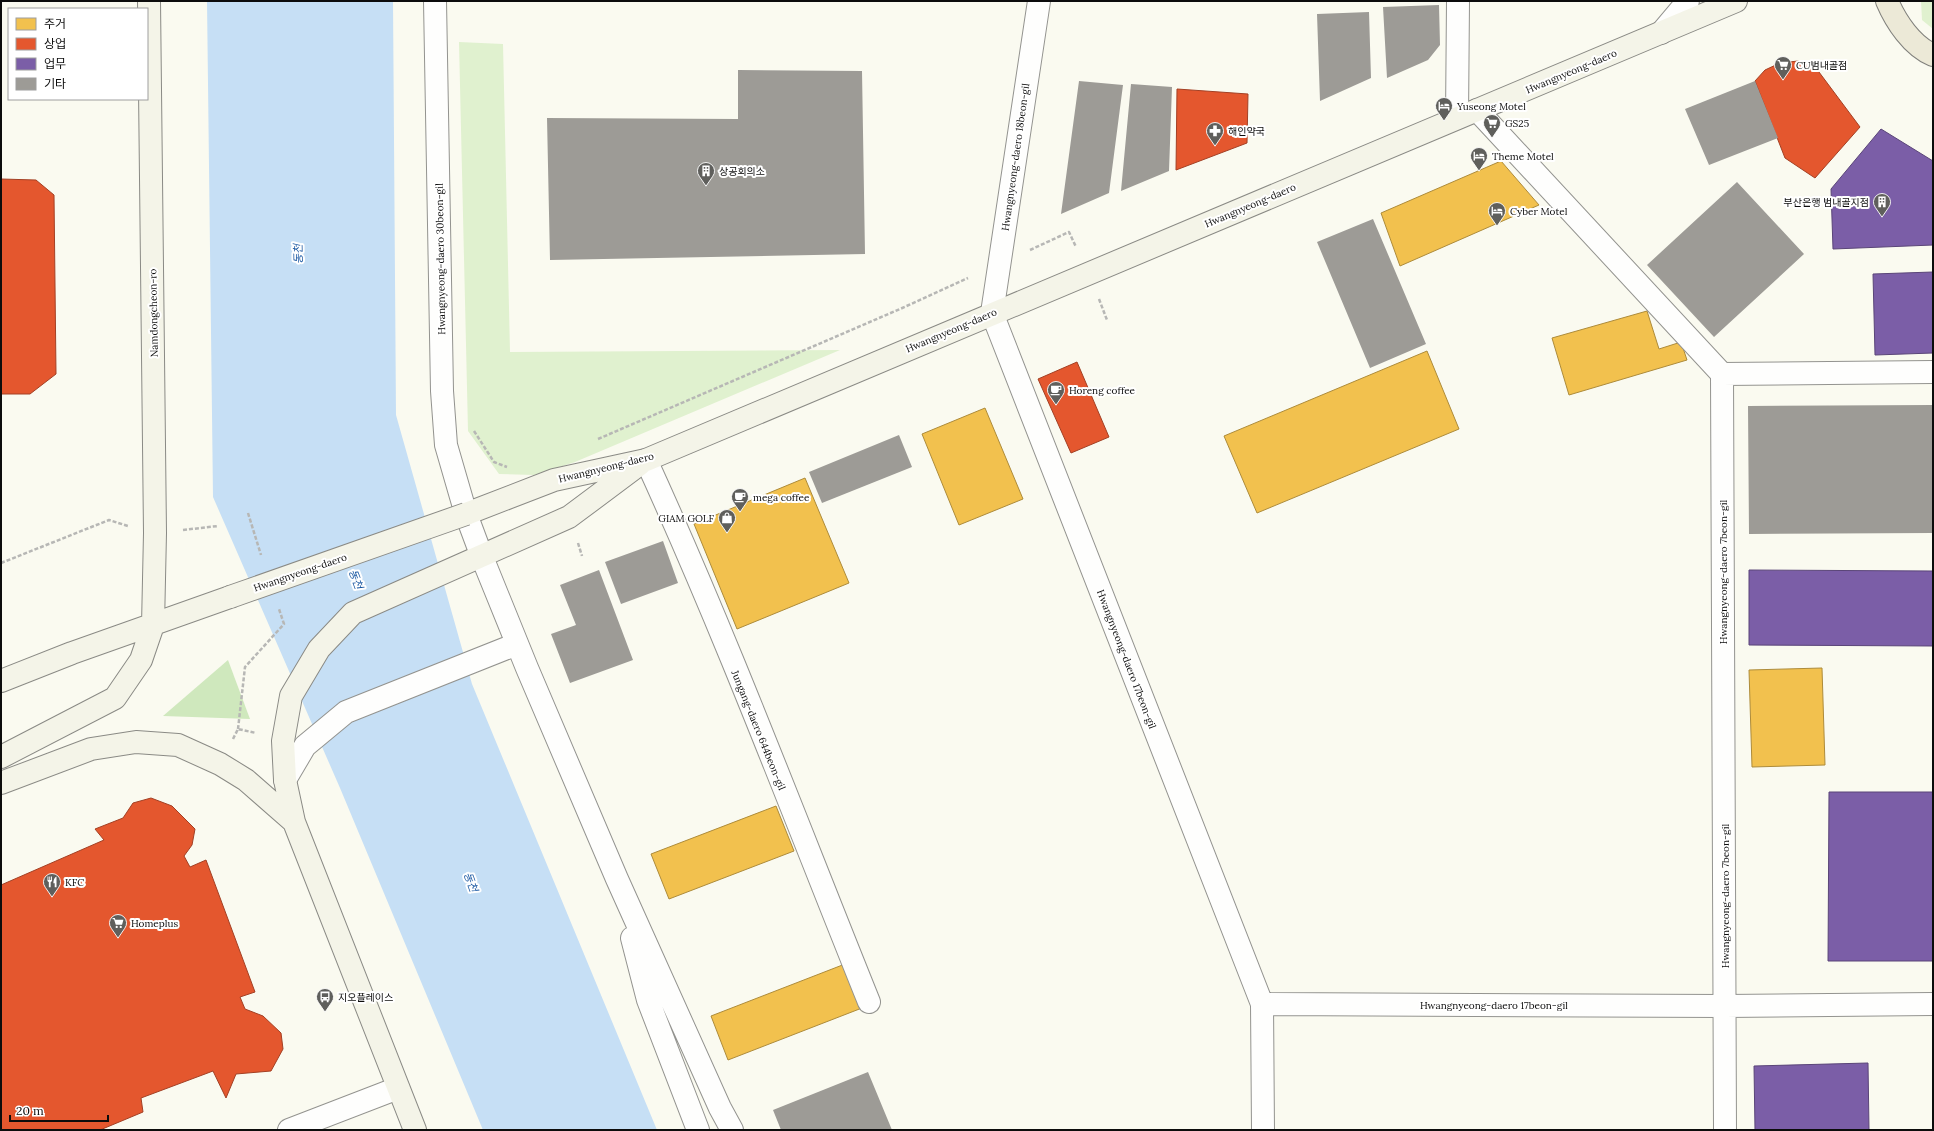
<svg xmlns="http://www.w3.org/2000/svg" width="1934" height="1131" viewBox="0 0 1934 1131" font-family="Lora,'Noto Sans KR',serif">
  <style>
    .green { fill: #e0f1cf }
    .forest { fill: #cfe8bd }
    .water { fill: #c6dff5 }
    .homes { fill: #f2c14e; stroke: #ad8b3a }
    .shops { fill: #e4572e; stroke: #a34024 }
    .offices { fill: #7b5ea7; stroke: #5a4578 }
    .building { fill: #9d9b96 }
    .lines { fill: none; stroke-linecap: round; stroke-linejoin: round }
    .minor-casing { stroke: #93938f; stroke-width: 24 }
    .tertiary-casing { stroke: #93938f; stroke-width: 24 }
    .secondary-casing { stroke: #8a8a85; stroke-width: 24 }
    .primary-casing { stroke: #80807c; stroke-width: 24 }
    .path { stroke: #b7b7b5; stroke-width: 2.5; stroke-dasharray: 4 2; stroke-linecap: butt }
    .minor { stroke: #fefefd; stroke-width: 22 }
    .tertiary { stroke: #fefefd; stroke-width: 22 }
    .secondary { stroke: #f4f4e8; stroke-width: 22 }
    .primary { stroke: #ece9d7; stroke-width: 22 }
    .secondary-bridge-casing { stroke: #8a8a85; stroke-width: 24; stroke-linecap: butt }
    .secondary-bridge { stroke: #f4f4e8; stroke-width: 22 }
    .labels { text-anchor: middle; stroke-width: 4; stroke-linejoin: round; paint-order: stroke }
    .poi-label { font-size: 10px; fill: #0c0c0c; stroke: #fff; text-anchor: start }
    .street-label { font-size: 10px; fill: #0c0c0c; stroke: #fff }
    .water-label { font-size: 11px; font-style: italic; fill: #14539f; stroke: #fff }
  </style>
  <rect width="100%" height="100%" fill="#fafaf0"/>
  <path class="green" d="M1921,1H1933V29L1922,20Z
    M459,42L503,44L510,352L840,350L575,462L534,475L499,474L468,431Z"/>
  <path class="forest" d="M228,660L250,719L163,716Z"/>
  <path class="water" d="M207,1H393L396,415L472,684L657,1130H483L340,788L213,497Z"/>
  <path class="homes" d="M1501,161L1539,205L1400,266L1381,213Z
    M1647,311L1659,349L1681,342L1687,360L1569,395L1552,338Z
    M1427,351L1459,429L1257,513L1224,436Z
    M985,408L1023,499L959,525L922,434Z
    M805,478L849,583L737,629L694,524Z
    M1822,668L1825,765L1752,767L1749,670Z
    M776,806L794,851L669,899L651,854Z
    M845,964L862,1008L728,1060L711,1016Z"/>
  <path class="shops" d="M1798,61L1813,64L1860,127L1815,178L1785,158L1755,81L1765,70L1780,63Z
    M1177,89L1248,94L1247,143L1176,170Z
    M1,179L36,180L54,195L56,374L30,394H1Z
    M1077,362L1109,437L1071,453L1038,379Z
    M151,798L172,806L195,829L192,845L184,856L190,867L206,860L255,992L240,997L245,1009L263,1016L281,1033L283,1049L271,1071L236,1074L226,1098L213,1071L141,1098L143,1112L100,1130H1V885L104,840L95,829L123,818L133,803Z"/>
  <path class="offices" d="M1881,129L1933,161V245L1833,249L1831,189Z
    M1933,272V353L1875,355L1873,274Z
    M1749,570L1933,571V646L1749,645Z
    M1829,792H1933V961H1828Z
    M1868,1063L1869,1130H1755L1754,1066Z"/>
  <path class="building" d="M1439,5L1440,45L1428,60L1387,78L1383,7Z
    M1369,12L1371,78L1320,101L1317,14Z
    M738,70L862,71L865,254L550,260L547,118L738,119Z
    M1079,81L1123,85L1109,193L1061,214Z
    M1755,81L1778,138L1709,165L1685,109Z
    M1131,84L1172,87L1169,171L1121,191Z
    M1737,182L1804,254L1714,337L1647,265Z
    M1373,219L1426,344L1370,368L1317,242Z
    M1933,405V533L1749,534L1748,406Z
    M899,435L912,467L822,503L809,472Z
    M663,541L678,583L621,604L605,562Z
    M599,570L633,660L570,683L551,634L576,625L560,585Z
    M868,1072L892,1130H781L773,1110Z"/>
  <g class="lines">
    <defs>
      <path id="minor" d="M1477,110L1722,374L1725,1130
        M1457,118L1458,1
        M992,313L1262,1004L1263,1130
        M1722,374L1933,372
        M646,460C727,637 796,821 869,1002
        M1262,1004L1725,1006L1933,1004
        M289,1130L398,1088"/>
      <path id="tertiary" d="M435,1L442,391L446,445L466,514L482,557L527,668L617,879L720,1108L732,1130
        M1661,33L1688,1
        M992,313L1039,1
        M285,780L305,746L346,712L517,644
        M632,938L648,1000L698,1130"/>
      <path id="secondary" d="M466,514L554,480L646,460L1736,1
        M1,681L72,653L230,597
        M1,757L115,698L141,660L153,625L155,533L149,1
        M1,783L91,749L136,742L178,745L220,764L246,780L294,822
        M415,1130L294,822L285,780L283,741L291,696L319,649L353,613L569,517L640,464"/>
      <path id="primary" d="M1887,1C1896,22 1912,46 1933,55"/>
    </defs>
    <use href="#minor" class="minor-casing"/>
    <use href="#tertiary" class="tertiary-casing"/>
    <use href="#secondary" class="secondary-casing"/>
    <use href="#primary" class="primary-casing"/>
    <path class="path" d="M1030,250L1069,232L1076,247
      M1099,299L1107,320
      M474,431L494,462L507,467
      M598,439L900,309L968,278
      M248,513L261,555
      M183,530L218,526
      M578,543L582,556
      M1,563L109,520L128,526
      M238,729L245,667L284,624L279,609
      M233,739L238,729L256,733"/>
    <use href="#minor" class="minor"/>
    <use href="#tertiary" class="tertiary"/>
    <use href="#secondary" class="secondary"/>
    <use href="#primary" class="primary"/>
    <defs>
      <path id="secondary-bridge" d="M230,597L466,514"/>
    </defs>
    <use href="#secondary-bridge" class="secondary-bridge-casing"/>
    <use href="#secondary-bridge" class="secondary-bridge"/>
  </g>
  <defs>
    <symbol id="supermarket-pin" viewBox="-11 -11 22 30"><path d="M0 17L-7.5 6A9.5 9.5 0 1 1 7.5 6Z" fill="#5f5f5c" stroke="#fff"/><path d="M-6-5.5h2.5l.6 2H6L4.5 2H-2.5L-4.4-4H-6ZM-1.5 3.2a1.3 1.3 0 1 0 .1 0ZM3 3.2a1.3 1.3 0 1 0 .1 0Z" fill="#fff"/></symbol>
    <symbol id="hotel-pin" viewBox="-11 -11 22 30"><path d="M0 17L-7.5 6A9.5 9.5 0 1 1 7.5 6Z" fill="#5f5f5c" stroke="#fff"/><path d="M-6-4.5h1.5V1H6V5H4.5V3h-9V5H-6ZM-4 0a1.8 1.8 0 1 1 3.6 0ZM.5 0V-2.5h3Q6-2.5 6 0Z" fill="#fff"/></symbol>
    <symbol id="pharmacy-pin" viewBox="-11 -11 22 30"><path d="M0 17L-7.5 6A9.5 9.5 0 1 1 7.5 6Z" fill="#5f5f5c" stroke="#fff"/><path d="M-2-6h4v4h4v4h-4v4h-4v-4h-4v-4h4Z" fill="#fff"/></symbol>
    <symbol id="building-pin" viewBox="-11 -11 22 30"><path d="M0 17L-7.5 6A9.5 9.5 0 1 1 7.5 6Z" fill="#5f5f5c" stroke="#fff"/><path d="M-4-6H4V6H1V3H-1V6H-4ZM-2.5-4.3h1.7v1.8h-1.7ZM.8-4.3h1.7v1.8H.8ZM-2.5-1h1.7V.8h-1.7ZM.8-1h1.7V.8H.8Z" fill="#fff"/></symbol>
    <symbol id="cafe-pin" viewBox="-11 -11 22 30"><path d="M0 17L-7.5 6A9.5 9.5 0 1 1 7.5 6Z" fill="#5f5f5c" stroke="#fff"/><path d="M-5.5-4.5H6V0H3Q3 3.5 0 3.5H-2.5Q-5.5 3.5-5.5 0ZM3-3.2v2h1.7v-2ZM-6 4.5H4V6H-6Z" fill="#fff"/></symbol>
    <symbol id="shop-pin" viewBox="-11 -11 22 30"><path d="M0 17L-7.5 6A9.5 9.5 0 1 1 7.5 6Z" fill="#5f5f5c" stroke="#fff"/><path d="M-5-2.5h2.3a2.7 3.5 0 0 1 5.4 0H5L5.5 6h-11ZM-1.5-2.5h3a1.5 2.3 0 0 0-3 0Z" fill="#fff"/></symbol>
    <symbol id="restaurant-pin" viewBox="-11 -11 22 30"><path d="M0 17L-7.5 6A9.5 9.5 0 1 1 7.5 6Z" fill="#5f5f5c" stroke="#fff"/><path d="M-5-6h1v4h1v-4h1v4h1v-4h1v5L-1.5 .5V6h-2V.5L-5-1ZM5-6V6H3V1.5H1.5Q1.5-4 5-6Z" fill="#fff"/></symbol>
    <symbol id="bus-pin" viewBox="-11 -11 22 30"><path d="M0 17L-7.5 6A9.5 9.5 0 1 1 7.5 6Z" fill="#5f5f5c" stroke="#fff"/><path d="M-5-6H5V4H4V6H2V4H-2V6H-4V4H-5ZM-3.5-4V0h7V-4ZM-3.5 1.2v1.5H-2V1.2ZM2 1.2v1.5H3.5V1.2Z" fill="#fff"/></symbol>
  </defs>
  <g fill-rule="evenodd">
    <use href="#supermarket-pin" x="1773" y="55" width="20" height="27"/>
    <use href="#hotel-pin" x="1434" y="96" width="20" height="27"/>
    <use href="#supermarket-pin" x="1482" y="113" width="20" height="27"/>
    <use href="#pharmacy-pin" x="1205" y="121" width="20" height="27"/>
    <use href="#hotel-pin" x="1469" y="146" width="20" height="27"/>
    <use href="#building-pin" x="696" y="161" width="20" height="27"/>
    <use href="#building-pin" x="1872" y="192" width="20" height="27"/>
    <use href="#hotel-pin" x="1487" y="201" width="20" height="27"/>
    <use href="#cafe-pin" x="1046" y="380" width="20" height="27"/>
    <use href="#cafe-pin" x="730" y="487" width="20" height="27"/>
    <use href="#shop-pin" x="717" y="508" width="20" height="27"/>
    <use href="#restaurant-pin" x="42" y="872" width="20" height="27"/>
    <use href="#supermarket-pin" x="108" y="913" width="20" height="27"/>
    <use href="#bus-pin" x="315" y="987" width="20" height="27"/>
  </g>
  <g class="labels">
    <g class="poi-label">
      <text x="1796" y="69">CU범내골점</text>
      <text x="1457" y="110">Yuseong Motel</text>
      <text x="1505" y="127">GS25</text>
      <text x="1228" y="135">해인약국</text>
      <text x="1492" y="160">Theme Motel</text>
      <text x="719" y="175">상공회의소</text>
      <text x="1869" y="206" text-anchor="end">부산은행 범내골지점</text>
      <text x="1510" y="215">Cyber Motel</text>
      <text x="1069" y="394">Horeng coffee</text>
      <text x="753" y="501">mega coffee</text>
      <text x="714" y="522" text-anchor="end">GIAM GOLF</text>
      <text x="65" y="886">KFC</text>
      <text x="131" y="927">Homeplus</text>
      <text x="338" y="1001">지오플레이스</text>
    </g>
    <g class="street-label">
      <text transform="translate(1571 71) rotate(-23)" y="4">Hwangnyeong-daero</text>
      <text transform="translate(1015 157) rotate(-82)" y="4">Hwangnyeong-daero 18beon-gil</text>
      <text transform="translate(1250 205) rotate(-23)" y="4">Hwangnyeong-daero</text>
      <text transform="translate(440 259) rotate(-91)" y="4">Hwangnyeong-daero 30beon-gil</text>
      <text transform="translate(153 313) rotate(-91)" y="4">Namdongcheon-ro</text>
      <text transform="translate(951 330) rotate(-23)" y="4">Hwangnyeong-daero</text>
      <text transform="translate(606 467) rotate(-14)" y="4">Hwangnyeong-daero</text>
      <text transform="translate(300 572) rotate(-19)" y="4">Hwangnyeong-daero</text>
      <text transform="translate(1723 572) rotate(-90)" y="4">Hwangnyeong-daero 7beon-gil</text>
      <text transform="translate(1127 659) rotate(69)" y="4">Hwangnyeong-daero 17beon-gil</text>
      <text transform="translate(759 730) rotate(68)" y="4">Jungang-daero 644beon-gil</text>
      <text transform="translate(1725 896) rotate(-90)" y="4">Hwangnyeong-daero 7beon-gil</text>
      <text x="1494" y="1009">Hwangnyeong-daero 17beon-gil</text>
    </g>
    <g class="water-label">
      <text transform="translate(298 254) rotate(-91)" y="4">동천</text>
      <text transform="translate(356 579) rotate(69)" y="4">동천</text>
      <text transform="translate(471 882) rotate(70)" y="4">동천</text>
    </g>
  </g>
  <rect width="1934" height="1131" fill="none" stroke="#0c0c0c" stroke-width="4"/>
  <rect x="8" y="8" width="140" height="92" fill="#ffffff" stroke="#9e9e9e"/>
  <rect x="16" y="18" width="20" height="12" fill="#f2c14e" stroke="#9e9e9e"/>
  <text x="44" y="28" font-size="12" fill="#0c0c0c">주거</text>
  <rect x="16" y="38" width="20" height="12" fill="#e4572e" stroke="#9e9e9e"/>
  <text x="44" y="48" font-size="12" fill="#0c0c0c">상업</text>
  <rect x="16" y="58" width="20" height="12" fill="#7b5ea7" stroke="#9e9e9e"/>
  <text x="44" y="68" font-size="12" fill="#0c0c0c">업무</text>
  <rect x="16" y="78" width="20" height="12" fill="#9d9b96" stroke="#9e9e9e"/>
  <text x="44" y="88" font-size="12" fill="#0c0c0c">기타</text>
  <path d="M10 1115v6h98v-6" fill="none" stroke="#0c0c0c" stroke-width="2"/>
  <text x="16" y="1115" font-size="12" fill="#0c0c0c" stroke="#ffffff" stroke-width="3" paint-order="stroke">20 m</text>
</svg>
